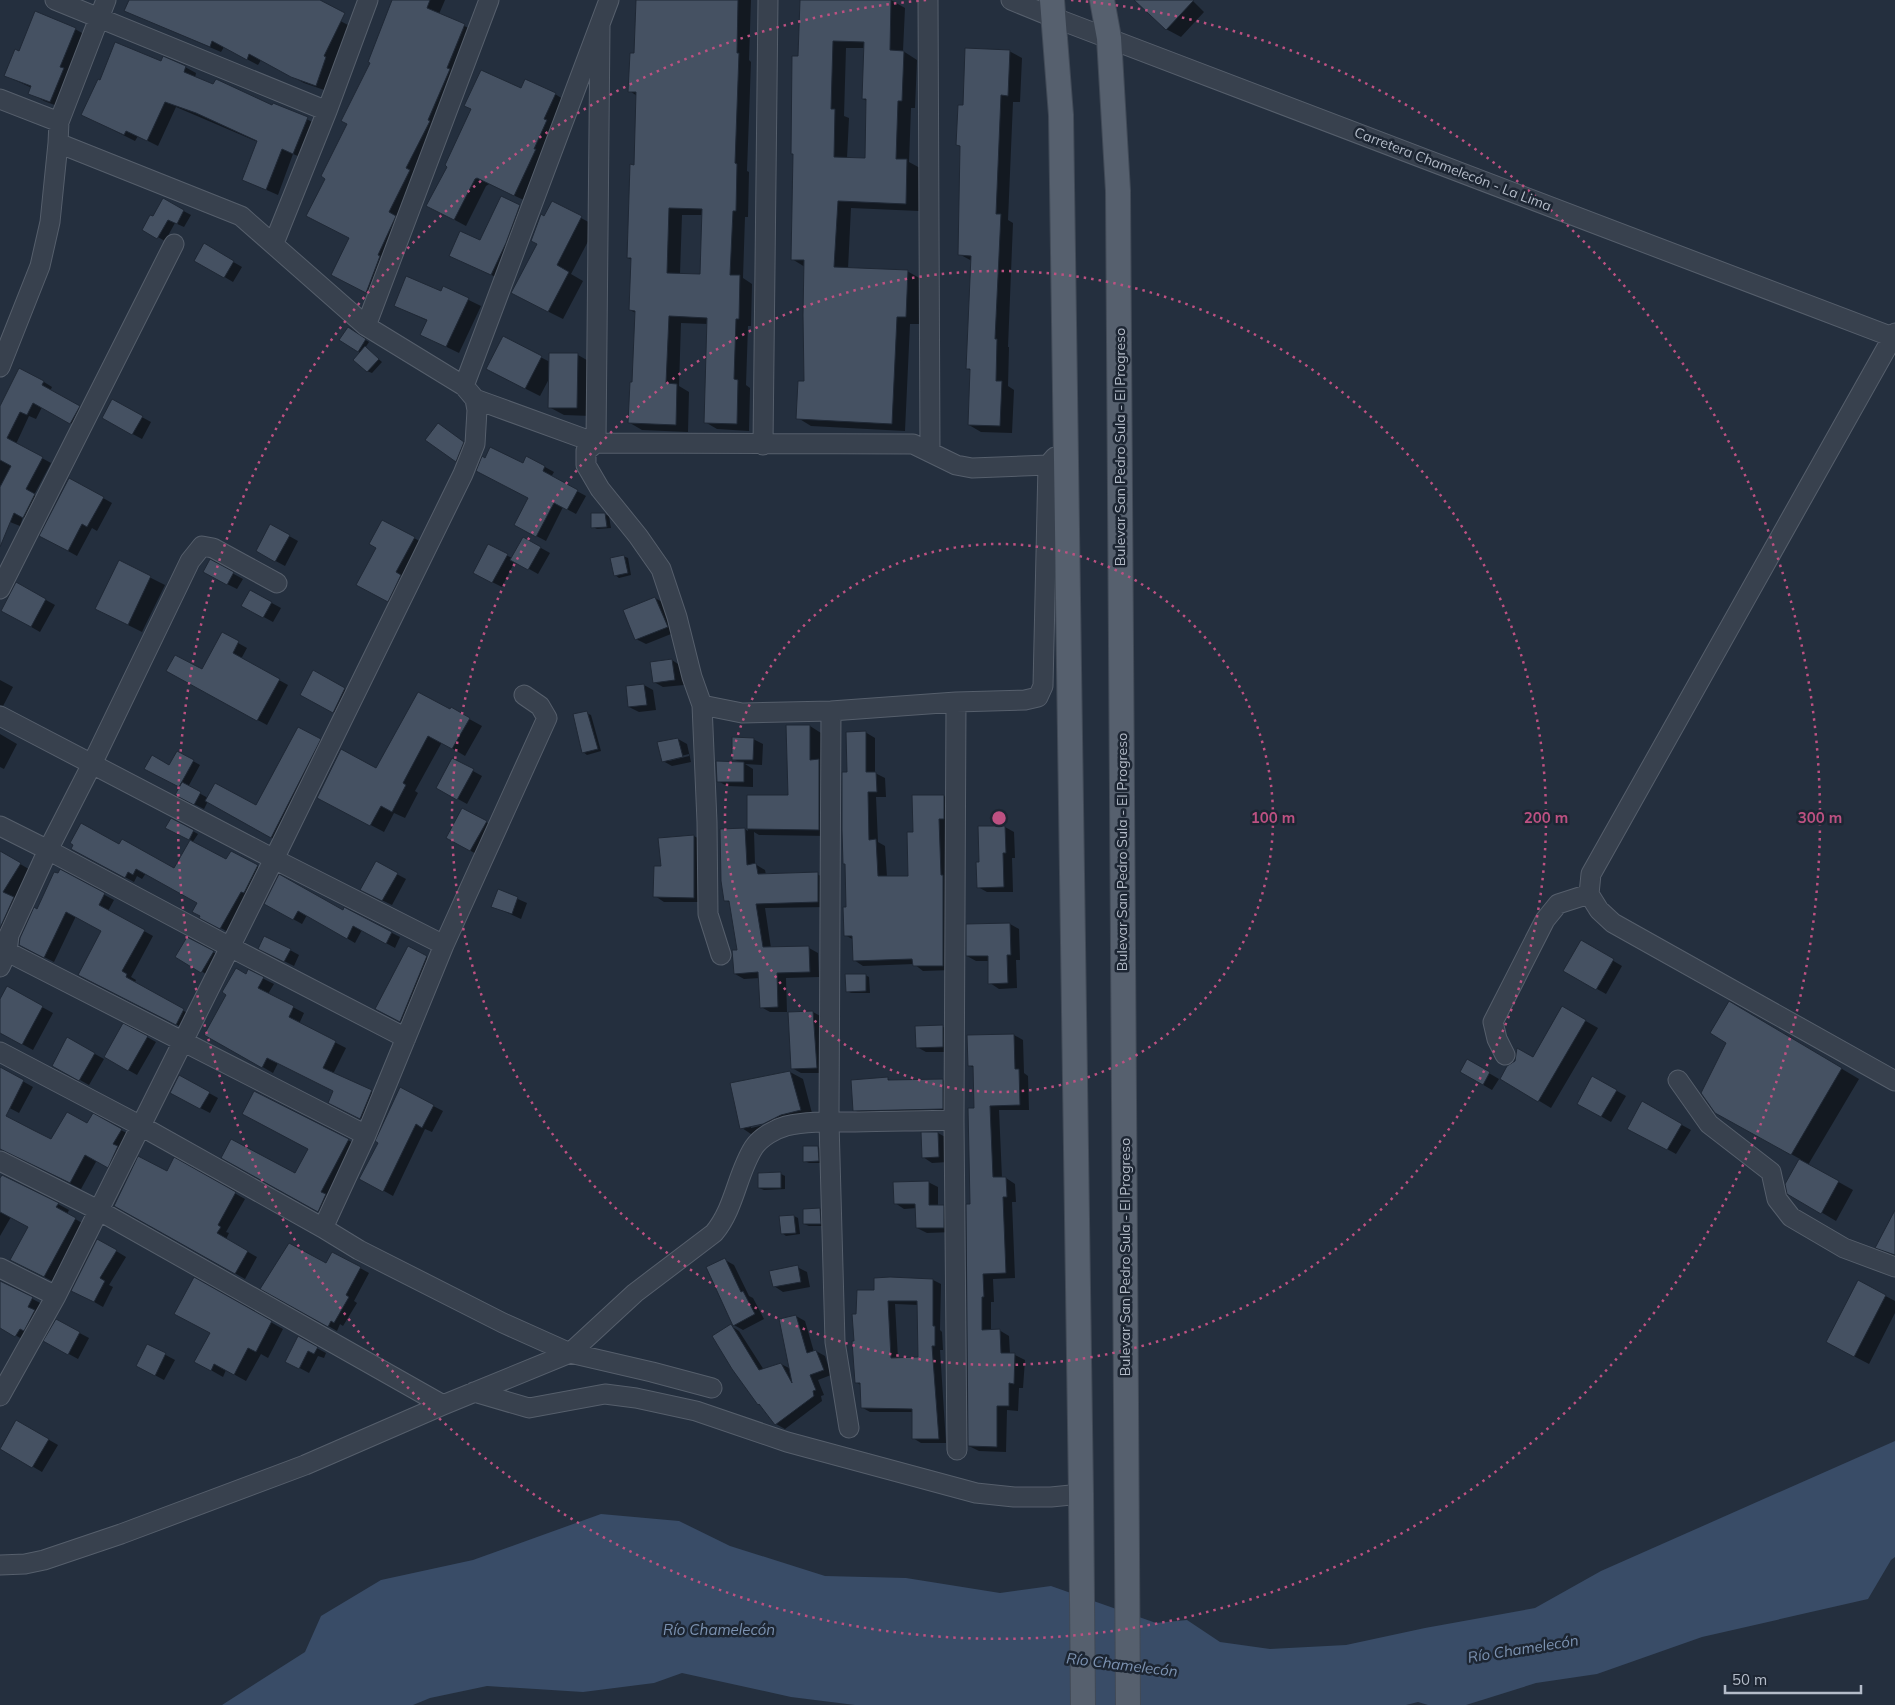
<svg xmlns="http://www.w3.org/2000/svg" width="1895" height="1705" viewBox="0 0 1895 1705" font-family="Mulish,sans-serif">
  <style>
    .water { fill: #394c67 }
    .shadow { fill: #0007; fill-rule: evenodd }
    .building { fill: #455162; stroke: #1f2835; fill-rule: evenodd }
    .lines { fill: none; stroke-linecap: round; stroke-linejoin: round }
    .minor-casing { stroke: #565f6c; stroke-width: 21 }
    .major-casing { stroke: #414a57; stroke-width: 26 }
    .minor { stroke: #38414e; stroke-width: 19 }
    .major { stroke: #56606e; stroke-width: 24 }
    .ring { fill: none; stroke: #bd5182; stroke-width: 2.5; stroke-dasharray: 2.5 5 }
    .labels { text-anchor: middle; stroke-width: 5; stroke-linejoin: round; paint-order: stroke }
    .street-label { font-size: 14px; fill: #b4bcc9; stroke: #1d2633 }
    .water-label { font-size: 15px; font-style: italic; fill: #7c92b1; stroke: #1d2633 }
    .centre { fill: #bd5182; stroke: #1d2633; stroke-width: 2.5 }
    .ring-label { font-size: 15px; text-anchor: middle; font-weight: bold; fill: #bd5182; stroke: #1d2633; stroke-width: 5; stroke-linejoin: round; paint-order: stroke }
  </style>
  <rect width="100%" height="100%" fill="#242f3e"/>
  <path class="water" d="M1895,1441V1557L1891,1560L1868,1599L1702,1637L1597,1674L1536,1683L1466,1705H1428L1418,1702L1406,1705H855L791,1697L682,1673L654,1683L583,1692L487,1686L430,1698L413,1705H222L305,1652L321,1616L381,1580L473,1560L601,1514L679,1521L730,1546L825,1576L906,1578L1000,1593L1051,1586L1156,1623L1187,1620L1220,1642L1270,1649L1346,1645L1425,1628L1535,1608L1601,1571Z"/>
  <path class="shadow" d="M130,0H299L352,27L334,63L337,64L327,91L304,83L261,60L258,65L224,47L221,52L137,16L126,10Z
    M394,0H445L439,14L477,32L379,299L345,282L351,238L326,178L372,63Z
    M637,0H751L749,60L751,62L747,171L749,172L748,217H745L743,278L752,284L751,326H748L746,385L750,388L749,431L717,429L705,422L708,324L681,323L679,386L689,392L688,432L642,430L630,423L634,383L636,313L630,310L632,260L628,258L635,166L637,96L630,91L635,55ZM682,215H703L701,275L680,274Z
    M801,0H891L905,8L903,51L917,60L915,108H911L909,162L920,168L919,211L851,208L848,269L907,271L921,279L919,324H910L905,431L811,426L798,418L805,383V267L792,259ZM846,48H865L863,99L867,101L866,159L847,158L849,118L844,116Z
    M1136,0H1192L1204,12L1181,37L1166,29Z
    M75,29L89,37L65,109L44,101L30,93L32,88L6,76L20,52Z
    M1009,51L1022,58L1020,102H1013L1008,220L1013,223L1008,347H1009L1008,386L1014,390L1012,433L981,432L969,425L971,371L967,368L972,261L959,254L961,147L958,145L964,106Z
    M161,63L185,67L196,73L195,78L273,106L274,104L319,125L305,159L293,154L278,195L244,180L258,142L176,107L158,146L138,136L135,141L83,115Z
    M521,90L555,94L566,101L526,201L489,184L486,186L466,226L440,212Z
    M163,200L191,215L184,227L175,223L165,241L143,229L154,218Z
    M553,203L596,226L571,274L583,281L563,319L527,301L545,218Z
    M520,206L529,211L500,279L459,260Z
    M204,245L242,267L233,282L196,260Z
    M444,288L481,306L459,353L422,335L428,321L395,306L442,292Z
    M348,329L369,342L365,348L382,362L372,373L367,371L361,353L341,340Z
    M503,338L550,362L578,355L592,363L591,416L564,415L549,407L550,377L540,396L502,377Z
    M44,382L52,387L50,391L88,412L80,428L42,407L36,419L29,416L16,444L51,463L34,495L43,500L32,522L23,517L20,526L0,518V409Z
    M112,401L151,422L142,439L103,418Z
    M447,430L472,449L465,466L456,461Z
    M527,457L554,472L551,477L586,496L576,514L563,507L546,541L525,530L530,498L523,464Z
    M69,479L112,503L97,531L92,528L77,556L41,536Z
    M604,514L609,516L611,528L597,529L593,527Z
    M271,526L298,541L285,566L257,551Z
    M414,538L423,543L397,606L358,584Z
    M523,538L550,553L538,574L515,561L502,587L484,578L488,546L512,558Z
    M623,556L628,558L631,575L619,578L615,575Z
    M210,561L243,579L237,589L213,577Z
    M119,562L165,585L142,632L96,609Z
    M17,584L55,605L40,632L3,611Z
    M250,591L281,608L273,622L243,606Z
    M655,598L664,603L676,632L646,644L636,639Z
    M222,634L247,648L241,659L288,685L267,725L168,671H203Z
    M672,660L681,666L684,685L663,687L654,682Z
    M313,672L354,694L343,717L301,694Z
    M0,680L13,687L3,706L0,705Z
    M644,685L653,690L656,710L639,712L629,707Z
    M451,709L482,726L465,756L442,742L415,791L418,793L405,818L394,813L384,832L331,804Z
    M586,713L591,715L601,751L587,755L583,752Z
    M810,726L821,733V762L830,767V836L759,835L754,832L755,864L765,870L766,875L817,874L826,879L827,907L765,908L771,948H809L818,953L819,977L786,978L787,1012H770L761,1007L760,978L744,979L735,974L738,951L731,903L725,900L745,829L748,831V796L790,797L787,727Z
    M299,728L329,745L280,843L208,801L204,809L186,800L181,787L146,768L169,766L177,752L200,765L188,787L208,798L256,807Z
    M865,732L875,738V773L885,778L886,797H876L878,842L885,846L887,877H910L915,833L944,796L953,801L952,970L923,971L914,964L863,966L854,960V940L845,935L847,908L848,773Z
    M0,734L17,744L4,769L0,767Z
    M678,739L687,744L691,762L672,766L663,761ZM689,754V756L669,761V759Z
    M753,739L763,744L762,765L745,764L753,769V787L727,786L718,781L741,763L733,759Z
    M453,760L482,776L467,804L438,788Z
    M463,809L495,827L480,856L447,838Z
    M171,819L198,834L192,843L226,861L231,852L267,872L230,933L200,917L199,902L146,873L142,879L137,876L134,882L82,854L120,846L175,869L191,840L167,828Z
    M1005,827L1014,832L1015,858H1012L1013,892H987L978,887L980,864Z
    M694,836L703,841V902H664L655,896L662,868Z
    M0,852L32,871L0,939Z
    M376,863L406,879L392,905L371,895Z
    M60,871L114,900L108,911L153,936L131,977L136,980L134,984L193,1016L185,1029L89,980L103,931L76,916L54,962L30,950L37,910Z
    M499,891L527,903L521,919L493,906Z
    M266,904L344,911L345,909L400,937L395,948L362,930L355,943L307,915L302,924Z
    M1010,924L1019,929L1020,960H1016L1017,988L999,989L990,983L989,961H976L967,956Z
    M188,939L222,957L211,977L177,957Z
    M1581,942L1622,966L1606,994L1565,971Z
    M409,948L441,965L415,1029L391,1017Z
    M290,950L299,955L294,966L268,953Z
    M248,971L274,984L268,994L304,1013L299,1024L346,1048L333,1074L382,1097L371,1124L340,1108L335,1091L278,1063L273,1073L206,1034Z
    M865,975L869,977L870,993H851L847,991Z
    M7,988L53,1013L33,1050L0,1032V1001Z
    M1729,1002L1859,1079L1808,1165L1853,1190L1836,1221L1789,1193L1787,1184L1800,1159L1734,1122Z
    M1563,1008L1598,1028L1551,1108L1501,1078L1533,1059Z
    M813,1012L822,1017L825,1073H801L792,1068Z
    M943,1027L952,1032V1052H926L917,1047Z
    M1014,1035L1023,1040L1024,1073L1028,1076L1029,1110H999L1002,1178H1006L1015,1184L1016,1202H1012L1015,1278L993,1279L994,1302H991V1330H999L1009,1336L1010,1354L1015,1355L1025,1360L1023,1388H1019L1018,1411L1007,1410L1006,1452L979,1451L969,1446L971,1205L976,1109L974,1068L969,1065Z
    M147,1037L156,1042L137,1075L105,1057Z
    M68,1039L104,1059L89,1085L53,1065Z
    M1468,1061L1499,1079L1492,1090L1461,1072Z
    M1,1069L33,1087L19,1113L0,1103Z
    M790,1072L803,1079L813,1117L754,1136L742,1128ZM768,1122L769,1124L751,1128V1126Z
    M1592,1077L1626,1096L1611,1122L1579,1104Z
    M888,1079L893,1082L943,1080L955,1087L954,1115L866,1117L854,1110Z
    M400,1089L443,1111L432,1132L425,1129L393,1196L370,1183L380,1142Z
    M209,1093L218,1098L210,1113L181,1098Z
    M1642,1103L1691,1130L1676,1154L1638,1133Z
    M0,1127L52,1141L121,1130L132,1136L119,1173L97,1160L81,1189L0,1148Z
    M938,1133L947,1138L948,1162L932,1163L923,1157Z
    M348,1140L357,1145L327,1216L222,1157L295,1175Z
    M818,1147L822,1150L823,1163H809L804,1161Z
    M174,1159L245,1199L226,1232L229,1233L226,1239L257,1257L245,1279L115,1205L167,1173Z
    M781,1174L785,1176V1189L764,1190L759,1188Z
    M0,1181L58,1204L69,1210L67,1214L87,1226L56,1283L23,1266L29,1226L11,1217L0,1236Z
    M928,1182L938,1187V1206H943L952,1211L953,1232L927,1233L917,1228V1208L904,1209L895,1203Z
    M820,1209L824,1212V1226H809L804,1224Z
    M1895,1212V1257L1877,1247Z
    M794,1216L798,1218L800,1234L786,1236L782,1233Z
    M98,1240L126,1257L109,1285L113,1287L103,1307L82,1295Z
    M725,1260L734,1265L749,1296L753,1298L764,1319L743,1330L734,1325Z
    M327,1265L360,1268L369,1273L354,1301L357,1303L343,1326L340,1324L337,1331L262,1288Z
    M797,1267L807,1272L810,1287L783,1292L774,1286Z
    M194,1279L283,1329L268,1358L261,1354L246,1381L226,1370L223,1377L195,1361L211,1333Z
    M933,1280L941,1284L940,1330L942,1332L943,1350H940L946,1443H921L913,1438V1412H870L863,1408L862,1386L856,1382L855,1342L857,1315L875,1292ZM895,1304L919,1305V1358L898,1359Z
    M0,1282L44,1305L27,1342L0,1326Z
    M1859,1282L1895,1301V1313L1869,1364L1842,1350Z
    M796,1316L805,1321L814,1352L816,1351L825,1356L831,1375L818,1380L824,1395L821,1396L822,1401L785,1429L776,1424L731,1326L739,1331L764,1370L781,1364L791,1369L781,1320Z
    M57,1321L89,1338L78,1359L45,1341Z
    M298,1338L326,1353L324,1358L318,1356L309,1373L296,1366Z
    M147,1345L175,1360L164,1380L147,1371Z
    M16,1421L58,1445L42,1472L1,1448Z"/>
  <path class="building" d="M129,0H320L345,13L324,56L326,57L316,86L291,77L249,54L247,60L212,41L210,47L124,11Z
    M392,0H430L427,8L465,24L447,68L450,69L428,120L430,121L406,168L410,170L389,212L396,216L378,255L380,256L366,293L331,275L349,238L306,216L325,179L321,176L347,124L341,121L370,63L368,62Z
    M636,0H738L737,53H739L735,163L737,164L736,211H733L730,275H740L739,319H736L734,379L738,380L737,424L704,423L707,318L669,316L666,383L677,384L676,425L628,423L630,382H632L635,311L629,310L631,258H627L630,164L634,165L636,92H628L630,53H634ZM669,208L702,209L700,274L667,273Z
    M800,0H891L890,50L904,51L902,101H898L896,159H907L906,204L838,201L834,267L908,270L906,317H897L892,424L796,419L798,381H804L803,315L804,260H791L793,154H791L792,56H798ZM833,41L864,42L862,99H866L865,158L834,157L835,109H831Z
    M1134,0H1194L1166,30Z
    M35,11L76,28L60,67L64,68L50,102L28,94L31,86L4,76L15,49L19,51Z
    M115,42L161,61L163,56L186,66L184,72L213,84L216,79L272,105L273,103L308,117L293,154L282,149L266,190L242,180L257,141L196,113L165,102L147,141L126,131L124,135L81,115L98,79L100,80Z
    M965,48L1010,50L1008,96L1001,95L996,214H1001L995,339H997L996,381H1002L1000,426L968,425L970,369H966L971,256L958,255L960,146L956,145L958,105H963Z
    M481,70L521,88L525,79L556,93L544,119L547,120L534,149H536L514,196L477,178L475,179L454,220L426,206L447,167L445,165L471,109L464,106Z
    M501,196L520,205L506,243L491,275L449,256L460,231L480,240Z
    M163,198L184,210L177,224L168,220L157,239L142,230L150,215L153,216Z
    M552,201L582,216L557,265L569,272L548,312L511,293L537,244L531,241L541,214L544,216Z
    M204,243L234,261L224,278L194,261Z
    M406,276L441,291L443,286L469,298L446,347L420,335L427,320L394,306Z
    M348,327L366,339L358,352L339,340Z
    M503,336L542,356L525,389L486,369Z
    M365,346L379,359L367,372L353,360Z
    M549,353H578L577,408H548Z
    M19,368L44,381L42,385L80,406L70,424L33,403L27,415L20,412L7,438L43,457L26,489L35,494L23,518L14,513L0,547V487L11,466L0,460V406Z
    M112,399L143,416L132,435L102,418Z
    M438,423L464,442L456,462L425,440Z
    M490,447L523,463L526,456L545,466L543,471L578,490L567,510L554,503L536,537L514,525L528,498L476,471L482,456L485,458Z
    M69,478L104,497L87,527L82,524L68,551L39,536Z
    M591,513H605L607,527L591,528Z
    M382,520L415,537L396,572L401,575L388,602L356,585L376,548L369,544Z
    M270,524L290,535L275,562L256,551Z
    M523,537L541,547L528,570L510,560Z
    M488,544L508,554L492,583L473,573Z
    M624,555L628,573L614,576L610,558Z
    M210,559L234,572L227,585L203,572Z
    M119,560L151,576L128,625L95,609Z
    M16,582L46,599L31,627L1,611Z
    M250,590L272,602L263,618L241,606Z
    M655,597L668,627L635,640L623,610Z
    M222,632L239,641L233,653L280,679L257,721L166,671L175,655L202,669Z
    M672,659L675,680L653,683L650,662Z
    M313,670L345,688L333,713L300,695Z
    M644,684L647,705L628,707L626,686Z
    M418,692L450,709L451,707L470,718L452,749L428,736L403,783L406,785L392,812L381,806L370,826L317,798L341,749L376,768Z
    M587,711L598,749L582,753L573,714Z
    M786,725H810V760L819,759V830L747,829V795H788Z
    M298,727L321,739L271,838L205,801L215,783L256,805Z
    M866,731V772H876L877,792H868L869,840L876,839L878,876H908L907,832H913L912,795H944V819H939L941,875H943V966H913L912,959L853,961L852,936H844L843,907H846L845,864H843L842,830V772H847L846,732Z
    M732,737L754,738L753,760H732Z
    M678,738L683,757L662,762L657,742Z
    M177,751L194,760L179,787L144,769L152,755L169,765Z
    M452,758L474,769L457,800L436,788Z
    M716,761L744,762V782H717Z
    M182,782L201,792L194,805L175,795Z
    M462,808L487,821L470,851L446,838Z
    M171,818L194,830L189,840L165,828Z
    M81,823L119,844L122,839L174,868L190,840L226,859L231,851L258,865L244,893L241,892L220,929L199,918L200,916L192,912L197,903L136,869L133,875L128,872L125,878L71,849L73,845L70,843Z
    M978,826H1005L1006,853H1003L1004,887L977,888L976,862H979Z
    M745,828L747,865L756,863L758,874L818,872V902L756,904L763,947L809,946L810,972L777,973L778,1007L760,1008L758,972L734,974L732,950H737L729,901H724L721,881L720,829Z
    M694,835V898L653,897L654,866H661L658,838Z
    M0,851L21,863L3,892L14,897L0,928Z
    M376,861L398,873L382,901L360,890Z
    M60,869L105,893L99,905L145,930L122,971L127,974L126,977L184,1009L176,1025L78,975L101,931L66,912L44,958L19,945L20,938L34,907L37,909L54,872L58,873Z
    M279,874L343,910L344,907L392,932L386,944L353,926L347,939L298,911L293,920L264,904Z
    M498,889L518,897L512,914L491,907Z
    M1010,923L1011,955H1007L1008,983L988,984V956H966V924Z
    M264,936L291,949L284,962L258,949Z
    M187,937L214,951L201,973L175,957Z
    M1581,940L1614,959L1596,990L1563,971Z
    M408,946L427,956L400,1022L375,1009Z
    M236,968L246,974L248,969L264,977L258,988L294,1006L289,1017L336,1041L323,1068L372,1090L360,1119L328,1103L333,1091L267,1058L262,1068L204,1035L226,995L222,992Z
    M845,974H866V991L846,992Z
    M7,986L43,1006L22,1045L0,1033V999Z
    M1729,1001L1842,1068L1791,1155L1715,1113L1701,1093L1726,1043L1710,1033Z
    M1562,1006L1586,1020L1538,1102L1500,1079L1507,1066L1515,1061L1517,1048L1533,1057Z
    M813,1011L817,1068L791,1069L788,1012Z
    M123,1023L148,1036L128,1071L104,1057Z
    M943,1025V1047L916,1048L915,1026Z
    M1014,1034L1015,1069H1019L1020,1105L990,1106L993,1177H1006L1007,1197H1003L1006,1273L983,1274L984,1297H982V1330L1000,1329L1001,1353H1015L1014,1384L1009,1383V1406H997V1447L968,1446L966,1204H970L968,1108H974L973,1066H968L967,1035Z
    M67,1037L95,1053L79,1081L52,1066Z
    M1467,1059L1490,1072L1483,1085L1460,1072Z
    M0,1067L24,1080L6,1116L33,1130L51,1139L67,1112L87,1123L93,1113L122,1129L113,1144L118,1146L108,1168L85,1155L70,1183L0,1149Z
    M790,1071L801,1110L781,1115L763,1124L740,1129L730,1083Z
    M179,1075L210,1092L200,1109L170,1093Z
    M1592,1076L1617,1090L1601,1117L1577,1104Z
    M888,1077V1080L943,1079V1109L853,1111L851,1080Z
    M400,1087L434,1105L422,1128L416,1124L383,1192L359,1179L378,1143L375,1141Z
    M254,1091L349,1139L321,1192L326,1194L318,1212L221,1158L231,1139L295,1173L308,1149L242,1114Z
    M1642,1101L1682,1124L1667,1150L1627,1129Z
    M921,1132H938L939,1157L922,1158Z
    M803,1146H818L819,1161L803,1162Z
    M138,1156L167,1171L174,1157L236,1192L218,1225L221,1227L217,1233L248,1251L235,1274L114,1206Z
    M1799,1159L1839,1181L1821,1214L1787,1194L1785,1184Z
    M781,1172V1188H758V1173Z
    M2,1175L59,1203L56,1207L76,1218L44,1277L10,1260L28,1227L0,1212V1178Z
    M929,1181V1205H944V1228H916L915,1204H894L893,1182Z
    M820,1208L821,1224H803V1209Z
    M1895,1210V1255L1875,1248Z
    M794,1215L796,1233L781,1234L779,1216Z
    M97,1239L117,1250L100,1278L105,1281L94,1302L71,1291Z
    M289,1243L326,1263L332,1252L361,1267L346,1295L349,1297L334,1323L331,1321L328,1327L260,1289Z
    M725,1258L741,1292L743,1291L755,1314L733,1326L706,1267Z
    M798,1265L801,1282L773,1287L769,1271Z
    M194,1277L272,1321L256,1352L248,1348L234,1375L214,1364L211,1371L194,1362L210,1333L174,1314Z
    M890,1277L933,1279V1326H935V1346H932L939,1439H912V1409L861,1408L860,1383H855L852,1341H854L852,1314H856L857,1290H874V1278ZM888,1301H917L918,1357L891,1358Z
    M1858,1280L1886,1295L1854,1357L1826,1342Z
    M0,1281L33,1297L28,1307L35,1310L24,1331L20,1329L15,1337L0,1328Z
    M796,1315L807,1353L816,1350L824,1370L810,1375L816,1390L813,1391L814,1396L775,1425L759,1404L758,1405L732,1369L712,1336L731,1324L759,1370L781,1363L792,1383L779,1319Z
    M56,1319L80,1332L68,1355L43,1341Z
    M298,1336L318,1347L314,1354L308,1351L299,1369L285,1362Z
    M147,1344L166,1353L155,1376L136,1366Z
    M16,1420L49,1439L32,1468L0,1449Z"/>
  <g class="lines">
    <defs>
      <path id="minor" d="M55,0L327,111
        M106,0L59,122L58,143L241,216L366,326L464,386L475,399L596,443L913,444L956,465L972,468L1048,465
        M928,0L930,451
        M1011,0L1055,18L1895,338
        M600,26L596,443L586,451V465L600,489L638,536L661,569L677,617L692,677L702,705L707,822L708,914L721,955
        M0,99L59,122
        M274,243L327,111L368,0
        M366,326L489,0
        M1895,333L1591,874L1589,894L1599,910L1613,923L1895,1081
        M0,367L40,266L50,222L58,143
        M464,386L609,0
        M763,445L768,0
        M0,589L174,244
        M956,702L954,1120L957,1450
        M702,705L742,713L831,711L956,702L1025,700L1038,697L1043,686L1048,465L1055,457
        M831,711L829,1122L835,1342L849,1428
        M0,716L274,859L444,945
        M0,826L48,850L230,947L406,1038
        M0,948L366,1135
        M0,967L7,952L9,935L48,850L92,764L190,561L202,546L213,548L277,583
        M0,1052L141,1126L323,1228L366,1135L444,945L547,718L540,706L524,695
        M1505,1055L1497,1039L1493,1022L1545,920L1558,904L1589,894
        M1678,1080L1709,1124L1771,1172L1777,1199L1791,1217L1844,1248L1895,1267
        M0,1161L98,1210L443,1405
        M323,1228L359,1250L503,1323L570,1353L652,1372L712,1388
        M0,1268L56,1296
        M474,1392L529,1408L605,1394L636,1398L696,1411L787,1442L976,1493L1014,1497H1051L1081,1494
        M0,1396L56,1296L274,859L463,474L475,444L477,410L475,399
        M0,1565L25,1564L44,1560L121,1534L305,1465L443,1405L570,1353L635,1293L714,1233C735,1208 737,1173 754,1147C761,1137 775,1129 786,1126C808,1121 832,1122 855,1122C888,1121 921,1121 954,1120"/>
      <path id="major" d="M1052,0L1061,115L1081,1494L1083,1705
        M1102,0L1109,38L1118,191L1128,1705"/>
    </defs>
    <use href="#minor" class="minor-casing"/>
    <use href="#major" class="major-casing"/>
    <use href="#minor" class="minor"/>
    <use href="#major" class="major"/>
  </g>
  <g class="ring">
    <circle cx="999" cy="818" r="274"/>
    <circle cx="999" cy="818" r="547"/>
    <path d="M1071 0A821 821 0 1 1 927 0"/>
  </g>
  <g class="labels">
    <g class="street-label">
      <text transform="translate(1453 169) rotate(21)" y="5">Carretera Chamelecón - La Lima</text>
      <text transform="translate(1120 447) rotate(-90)" y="5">Bulevar San Pedro Sula - El Progreso</text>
      <text transform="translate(1122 852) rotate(-90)" y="5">Bulevar San Pedro Sula - El Progreso</text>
      <text transform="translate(1125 1257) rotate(-90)" y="5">Bulevar San Pedro Sula - El Progreso</text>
    </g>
    <g class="water-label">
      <text x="719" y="1635">Río Chamelecón</text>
      <text transform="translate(1523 1649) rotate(-9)" y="5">Río Chamelecón</text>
      <text transform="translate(1122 1665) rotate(7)" y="5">Río Chamelecón</text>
    </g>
  </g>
  <circle cx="999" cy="818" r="8" class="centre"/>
  <g class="ring-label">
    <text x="1273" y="823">100 m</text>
    <text x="1546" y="823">200 m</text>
    <text x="1820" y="823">300 m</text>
  </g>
  <path d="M1725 1685v8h136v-8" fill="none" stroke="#b4bcc9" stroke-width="2.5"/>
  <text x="1732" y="1685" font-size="15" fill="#b4bcc9" stroke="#1d2633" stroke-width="4" paint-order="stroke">50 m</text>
</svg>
